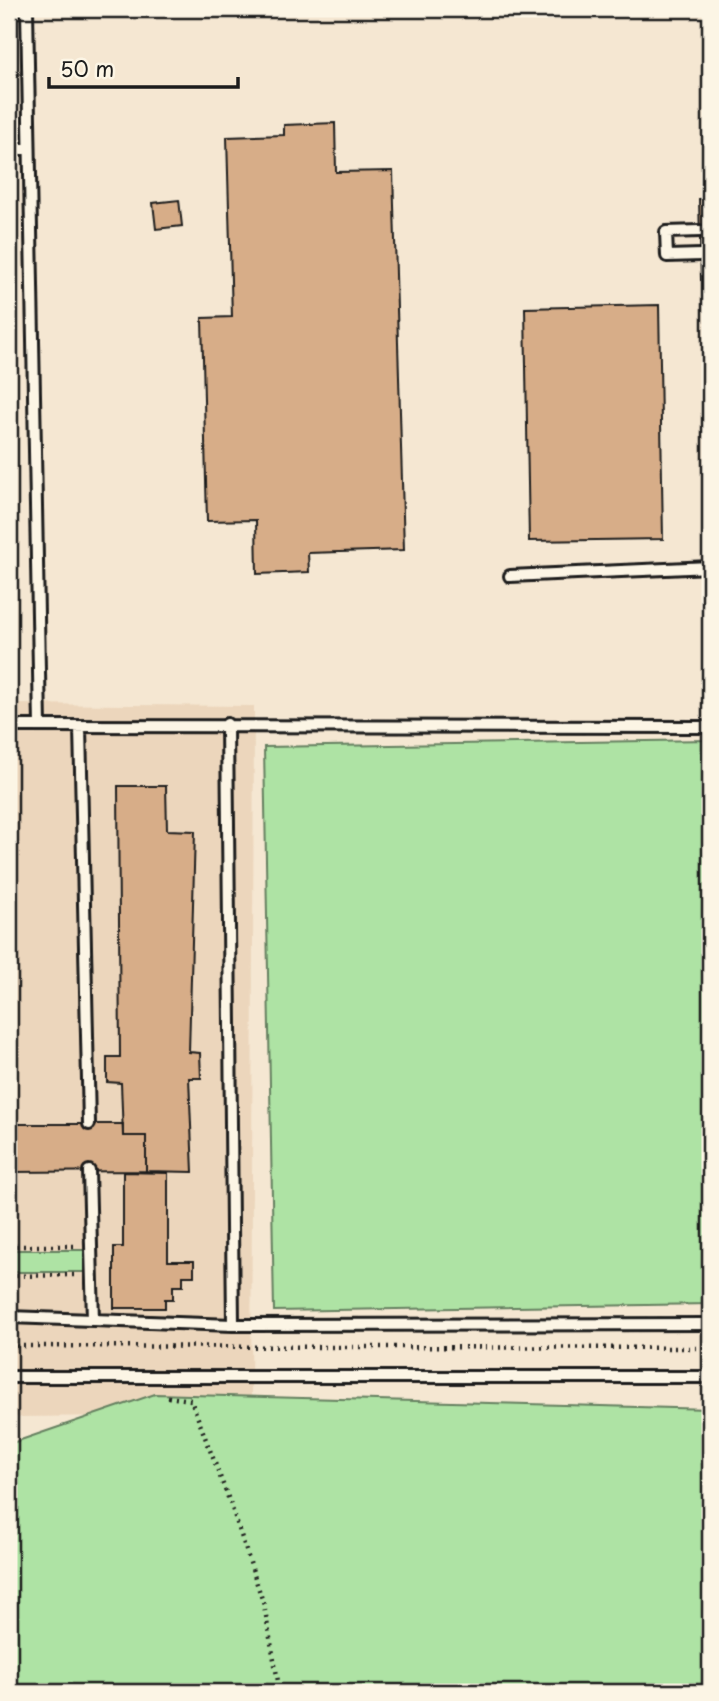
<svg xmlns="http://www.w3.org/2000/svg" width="719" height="1701" viewBox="0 0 719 1701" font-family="'Playpen Sans',sans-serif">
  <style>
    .built { fill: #ecd6bc }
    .green { fill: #aee3a4; stroke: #658060; stroke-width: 2 }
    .building { fill: #d7ad88; stroke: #1c1c1c; stroke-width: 2 }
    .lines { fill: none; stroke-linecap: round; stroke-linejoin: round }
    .lane-casing { stroke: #1c1c1c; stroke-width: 16 }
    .path { stroke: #1c1c1c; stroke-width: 4.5; stroke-dasharray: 2 5; stroke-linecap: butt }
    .lane { stroke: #fcf5e5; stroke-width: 10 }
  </style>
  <rect width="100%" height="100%" fill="#f5e7d2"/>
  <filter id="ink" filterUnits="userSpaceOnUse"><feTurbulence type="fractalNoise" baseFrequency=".0143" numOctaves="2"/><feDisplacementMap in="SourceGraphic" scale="14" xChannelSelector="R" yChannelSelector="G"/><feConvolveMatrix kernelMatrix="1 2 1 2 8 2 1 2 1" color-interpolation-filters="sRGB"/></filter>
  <g filter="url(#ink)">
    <path class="built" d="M9,704L254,706L251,1415L9,1417Z"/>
    <path class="green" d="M710,740V1304L274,1311L264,747Z
      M9,1250H84L85,1272H9Z
      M155,1394L710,1409V1692H9V1444Z"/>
    <path class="building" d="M335,123L336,172L393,171L404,550L308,553L309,572L257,574L256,520L207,521L202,318L232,317L227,137L284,135V125Z
      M710,198V280H701L699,199Z
      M179,200L182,226L156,229L153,203Z
      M659,305L663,539L529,541L525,308Z
      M118,786H166L167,830L195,831L189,1052L200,1053L201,1078H189L193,1172L146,1171V1136H123L121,1083L107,1082V1057H120Z
      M9,1124H123V1136H146V1171L9,1172Z
      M123,1172L168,1173V1261H194V1276H183V1286H173V1299H165V1308H114V1247H123Z"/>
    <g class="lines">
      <defs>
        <path id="lane" d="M27,9L40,726
          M9,149H29
          M700,231L666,232L667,256L701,255
          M510,576L710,567
          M227,724L233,1325
          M9,726L710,727
          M80,727L89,1124
          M89,1171L93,1320
          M9,1317L233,1325L710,1324
          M9,1377H710"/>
      </defs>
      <use href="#lane" class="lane-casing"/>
      <path class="path" d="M9,1246H74
        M9,1276L74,1275
        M9,1346L710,1348
        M168,1397L191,1400L232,1508L264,1605L280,1692"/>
      <use href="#lane" class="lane"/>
    </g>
  </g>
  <rect width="719" height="1701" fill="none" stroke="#fcf5e5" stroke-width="35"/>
  <rect x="18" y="18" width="684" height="1666" fill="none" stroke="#1c1c1c" stroke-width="2.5" filter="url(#ink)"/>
  <path d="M49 77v10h189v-10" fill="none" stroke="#1c1c1c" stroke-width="3.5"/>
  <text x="60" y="77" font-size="21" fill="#1c1c1c" stroke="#fcf5e5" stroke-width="5" paint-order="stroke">50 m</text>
</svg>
